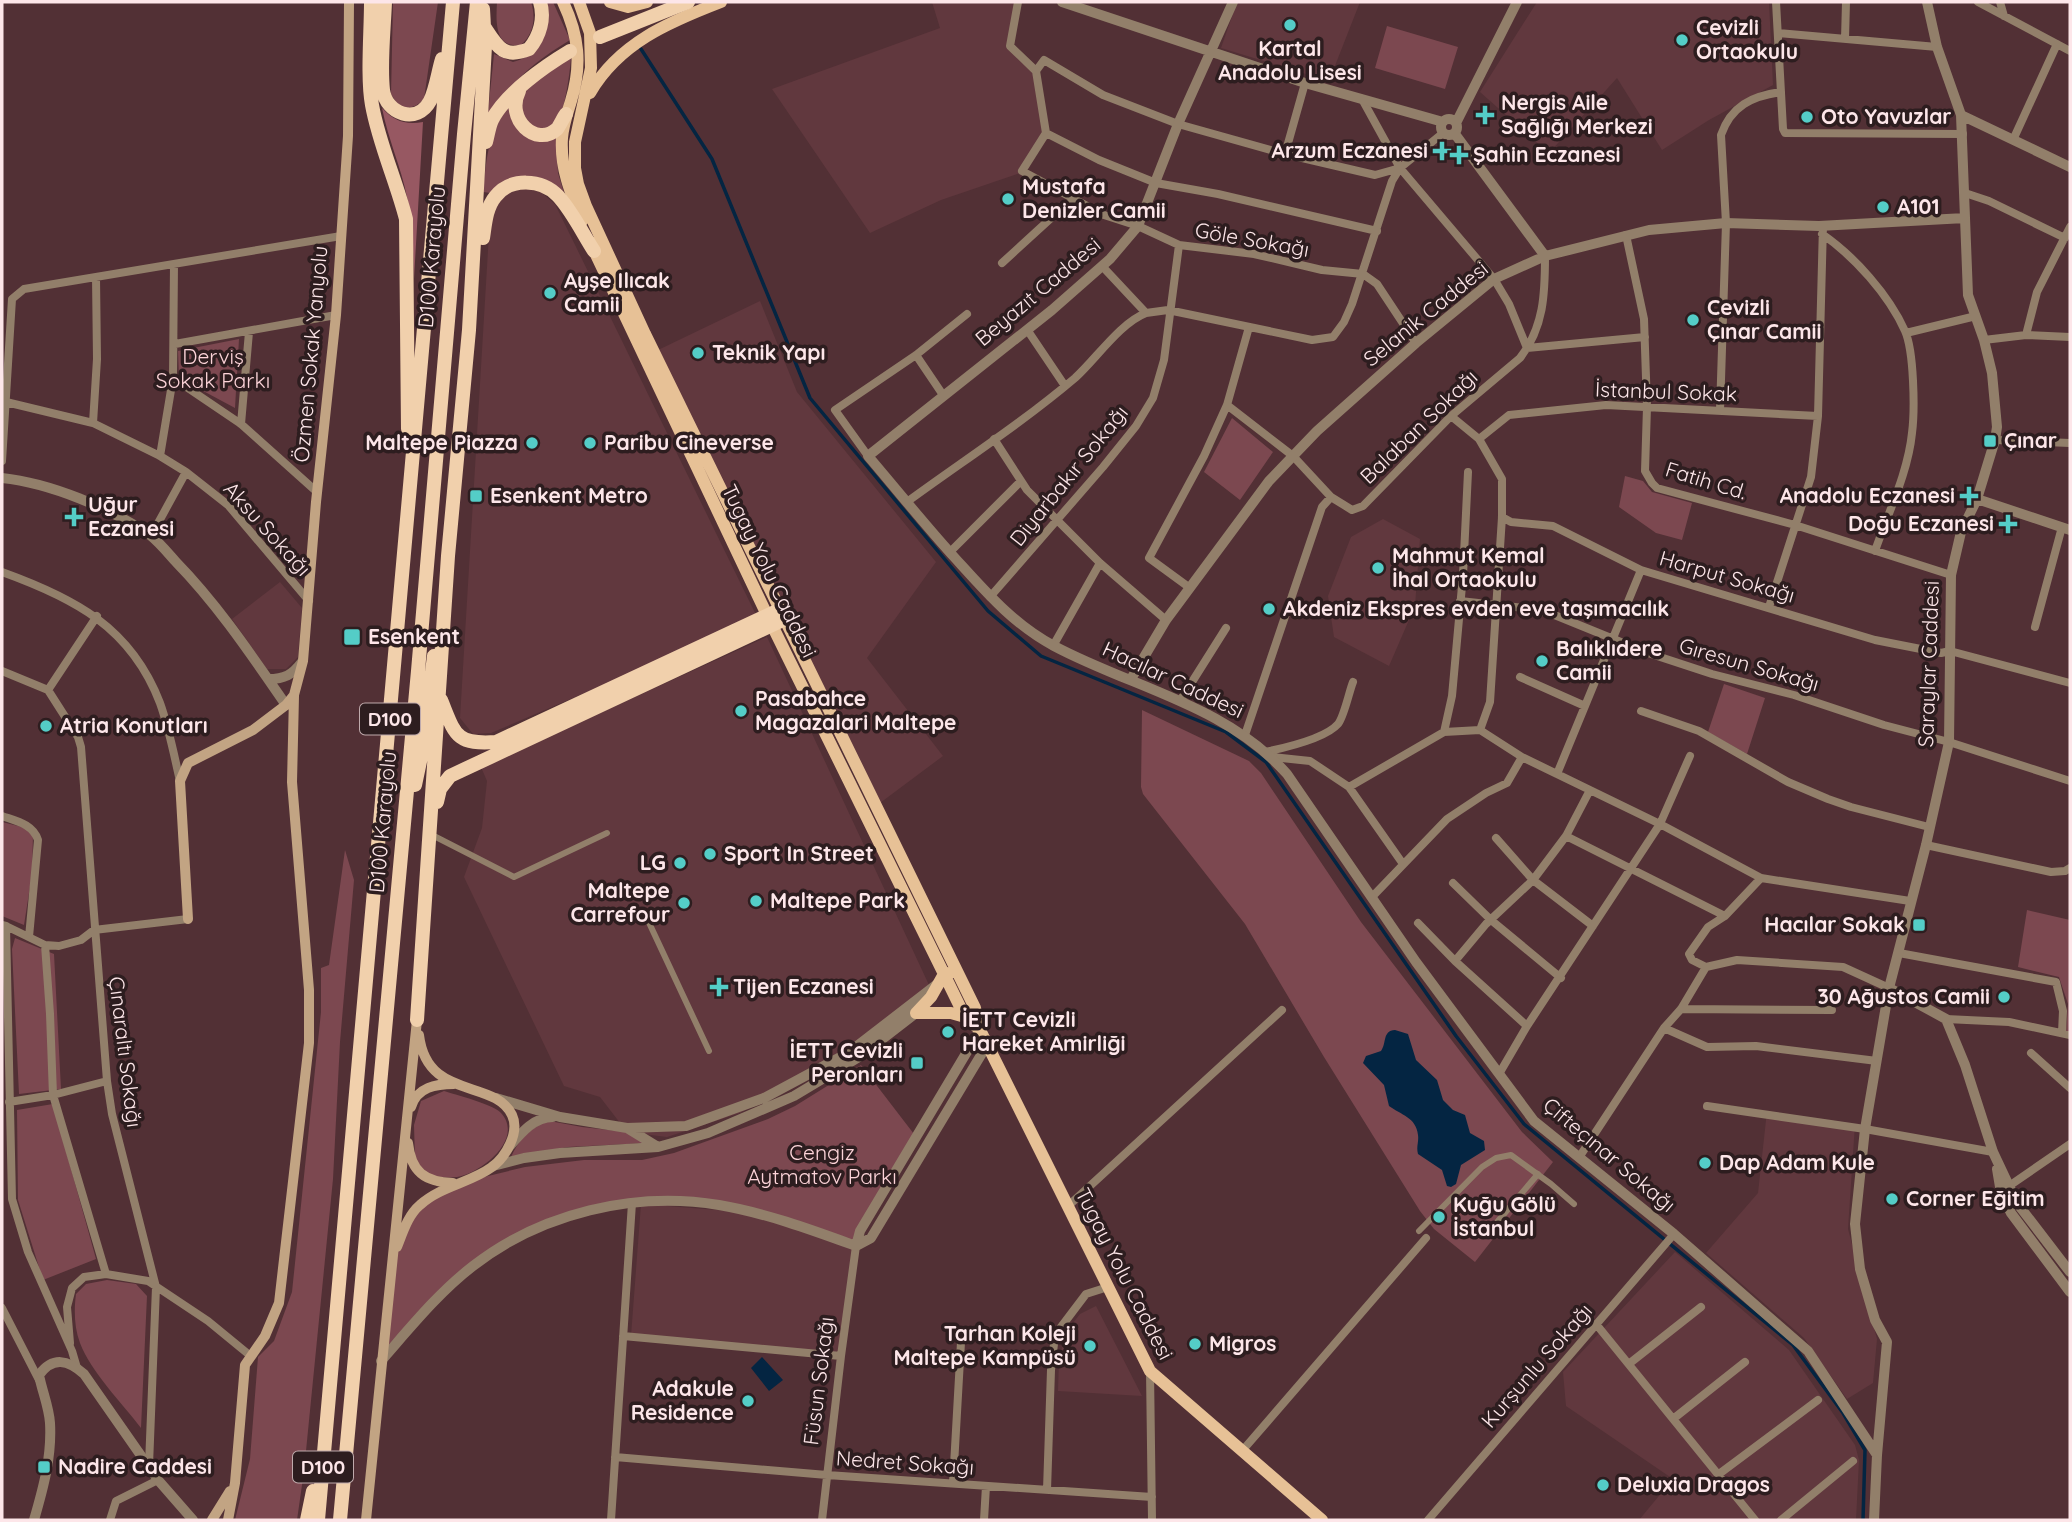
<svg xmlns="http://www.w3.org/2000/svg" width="2072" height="1522" viewBox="0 0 2072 1522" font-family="Quicksand,sans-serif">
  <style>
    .built { fill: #61383e }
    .green { fill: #7c4850 }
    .forest { fill: #975862 }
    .water { fill: #042542 }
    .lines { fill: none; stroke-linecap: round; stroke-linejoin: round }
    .stream { stroke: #042542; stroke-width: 3.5 }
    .pedestrian { stroke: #927f6a; stroke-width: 6 }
    .minor { stroke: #927f6a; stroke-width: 8 }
    .tertiary { stroke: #927f6a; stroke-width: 10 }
    .secondary { stroke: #c2a483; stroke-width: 10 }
    .primary { stroke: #e7c196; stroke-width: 12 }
    .trunk { stroke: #f1d0ac; stroke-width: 14 }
    .poi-dot { fill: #54cdc7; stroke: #2d1d1f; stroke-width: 2.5 }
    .labels { text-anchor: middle; stroke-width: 7; stroke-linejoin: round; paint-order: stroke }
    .shield { fill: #2d1d1f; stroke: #bfaaac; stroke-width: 2 }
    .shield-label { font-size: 19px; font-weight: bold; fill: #fde6e9 }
    .poi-label { font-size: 21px; font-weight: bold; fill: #fde6e9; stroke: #2d1d1f; text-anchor: start }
    .street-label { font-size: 21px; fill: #fde6e9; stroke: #2d1d1f }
    .park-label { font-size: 21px; fill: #fdd4d9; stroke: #2d1d1f }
  </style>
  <rect width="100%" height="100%" fill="#523035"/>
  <path class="built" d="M932,2H1020L1013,47L1039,72L1049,132L1026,171L941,200L870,233L772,89L940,28Z
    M1237,2H1360L1329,81L1221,48Z
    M1537,2H1769L1773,85L1709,120L1662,150L1617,78L1549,153L1480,92Z
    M522,186L536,188L555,204L758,619L491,733L473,734L460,718L490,217L498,202L509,192Z
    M760,301L797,392L936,562L867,658L943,756L880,803L656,351Z
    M1383,519L1420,539L1415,606L1389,666L1334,637L1328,596L1351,537Z
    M280,582L302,608L298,657L286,669H267L232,619Z
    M767,637L929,985L842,1058L740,1113L667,1137L627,1132L600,1097L564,1086L464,877L482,828L487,781L481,767Z
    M1767,1111L1855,1124L1848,1229L1877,1339L1873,1383L1847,1399L1804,1338L1706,1253L1758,1193Z
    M641,1204L756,1213L856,1245L841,1353L631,1336Z
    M1675,1252L1789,1350L1855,1445L1859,1460L1856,1520H1639L1673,1479L1566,1406L1563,1372Z
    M1096,1306L1142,1396L1058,1391L1059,1360L1066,1332L1080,1314Z"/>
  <path class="green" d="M393,2H438L424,99C416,107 410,109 399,107L391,94Z
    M497,2H531C536,17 534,34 521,45C494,49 496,21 497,2Z
    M546,2H553L570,40C532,63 509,83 487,122L494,54L513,62C546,53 548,32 546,2Z
    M1387,26L1458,47L1445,89L1375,68Z
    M571,58C570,71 565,110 558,120C552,129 542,129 532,128L520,114C522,80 544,72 571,58Z
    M510,103C510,137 529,134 556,137L558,173L564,193C532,172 523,169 491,193L483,192C487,154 488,134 510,103Z
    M239,339L235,408L179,378L178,351Z
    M1232,418L1273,452L1240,500L1204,472Z
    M1625,476L1643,481L1652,492L1692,503L1682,540L1656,533L1619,507Z
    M1724,684L1765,698L1747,754L1708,732Z
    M1142,710L1249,761L1261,773L1361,922L1522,1132L1553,1162L1475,1262L1434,1229L1420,1211L1324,1057L1245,924L1143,794L1141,787Z
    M2,822L26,828L33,835L32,874L24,925L2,916Z
    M345,850L354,880L340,1042L333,1179L304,1471L297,1520H235L250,1459L258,1357L274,1341L292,1292L321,1012V968L329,965Z
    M2027,910L2070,920V1034L2066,1033L2068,1004L2059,977L2018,967Z
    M15,938L54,954L61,1089L19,1094L12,949Z
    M861,1065L917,1138L856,1246L717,1205L598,1206L547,1224L473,1265L381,1361L392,1259L419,1208L459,1183L525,1167L584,1160H642L674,1153L768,1119L795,1106Z
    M444,1091C456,1095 492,1104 500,1112C526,1138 481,1173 457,1177C448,1178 438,1177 429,1175L415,1160L414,1125L421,1101Z
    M53,1104L96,1259L43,1280L18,1200L17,1110Z
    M545,1122H555L582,1127L627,1132L647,1143L568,1147L511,1157C518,1141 529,1129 545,1122Z
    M107,1280L136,1284L147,1296L141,1428C122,1403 91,1372 80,1343C74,1327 74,1309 76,1294L86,1284Z"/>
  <path class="forest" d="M382,108C394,121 405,125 423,122L414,279C413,252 413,224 407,197C401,167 388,139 382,108Z"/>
  <path class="water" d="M1395,1030L1408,1034L1416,1060L1437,1080L1443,1100L1453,1110L1465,1115L1470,1133L1484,1141L1485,1150L1461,1165L1456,1184L1451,1187L1447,1186L1442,1170L1418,1154C1416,1147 1419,1142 1418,1135C1416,1117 1401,1115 1389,1106L1384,1085L1363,1063L1366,1056L1381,1051C1387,1043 1382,1031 1395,1030Z
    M762,1357L783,1380L769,1391L751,1368Z"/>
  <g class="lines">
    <path class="stream" d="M641,49L712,159L810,398L988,611L1041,656L1226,732L1266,762L1456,1036L1524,1124L1793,1345L1843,1413L1865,1450L1863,1520"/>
    <path class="pedestrian" d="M432,835L514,877L607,833
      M644,912L709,1051
      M1498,1221L1538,1174
      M1419,1231L1482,1167L1496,1158L1511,1155L1551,1184L1574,1204"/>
    <path class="minor" d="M1018,2L1010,46L1036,71L1044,60L1103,95L1178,124L1285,154L1375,175L1400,168
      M1776,2L1783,129L1785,133L1963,134
      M1978,2L2070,51
      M2000,2L2004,16
      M1778,33L1937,47
      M1845,39L1846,2
      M1036,71L1046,133L1022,171L1104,215L1138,226L1179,245L1254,254L1322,270L1363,274L1377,284L1416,343
      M1362,99L1400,168L1494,279L1509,304L1527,348L1645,337
      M1046,133L1099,160L1156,183L1218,194L1377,231
      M2013,140L2057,44
      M1285,154L1305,83
      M1965,193L1989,201L2065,238
      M1822,234C1854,256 1889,295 1905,331C1914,351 1915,410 1912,433C1908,473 1888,513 1875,551
      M1626,235L1644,319L1647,407L1645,471L1652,483L1657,488L1795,525L1951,575
      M1002,263L1072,199
      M1102,266L1146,313L1168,310L1312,340L1333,337L1344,322L1352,304L1392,181L1400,168L1443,133
      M1028,331L1065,386
      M1906,333L1976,316
      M2026,335L2037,292L2070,227
      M1984,340L2026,335L2070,337
      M175,344L336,315
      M916,355L943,395
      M173,378L241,424L317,492
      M6,402L93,423L160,456L186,472L228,505L309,601
      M1227,405L1293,456L1331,497L1352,510L1363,506L1451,416L1520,358C1544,327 1545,294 1545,256
      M1720,411L1726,223L1721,135C1731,106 1752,96 1781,92
      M1451,416L1479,439L1502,479V517L1490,702L1480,730
      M93,423L97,359L96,277
      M241,424L249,332
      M994,439L1027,490L1100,563L1166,620
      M1479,439L1509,415L1606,405L1818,416
      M1995,440L2070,443
      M160,456L173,378L174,264
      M868,456L835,410L916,355L967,314
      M2,461L12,299L24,289L341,236
      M907,502C963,461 1022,423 1075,378C1096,359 1120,323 1146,313
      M1502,517L1511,522L1553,526L1641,570L1875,640L1941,653L1950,651L2070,683
      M151,536L186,472
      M950,552L1021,481
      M2,572C74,598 131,627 160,703C169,728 174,755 180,781
      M1190,588L1149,558L1204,456L1227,405L1249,327
      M990,597L1103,467L1136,426L1153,398L1164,360L1179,245
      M1460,601L1524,608L1552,614L1648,653L1712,674L1794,695L1884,725L1949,742L2070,781
      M1769,607L1811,477L1818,416L1823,225
      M97,616L48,690L78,737L81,747L107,1081L112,1114L156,1287L149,1465
      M2035,627L2062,527
      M1053,646L1100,563
      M2,671L48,690
      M1520,677L1585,706
      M1180,701L1226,628
      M1641,711L1699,731L1788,782L1828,799L1851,807L1929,827
      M1444,732L1452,696L1463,575L1468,472
      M1245,735L1322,507L1331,497
      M1265,752C1284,748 1325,739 1338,724C1344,717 1349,692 1353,682
      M1272,757L1310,761L1349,787L1444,732L1480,730L1522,757L1660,824L1761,878L1910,901
      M1557,774L1641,570
      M1349,787L1403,864
      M2,816C16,821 33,824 38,840L29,937
      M1566,836L1725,916
      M1496,838L1533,880L1593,926
      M1926,845L2051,872L2065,871L2070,868
      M1761,878L1725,916L1708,927L1689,954L1692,960L1706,967L1737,960L1843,967L1889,988
      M1453,883L1491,920L1561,978
      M1372,897L1447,819L1486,793L1507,783L1522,757
      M1418,923L1455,961L1527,1026
      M2,925L6,926L12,1199L28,1252L72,1351L77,1368
      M6,926L45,945L59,946L81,940L94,930L188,919
      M45,945L50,1014L53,1095L106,1274
      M1899,953L2056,982L2063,1011L2062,1033
      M1455,961L1486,924L1533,880L1566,836L1590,790
      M1681,1009L1832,1010
      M1946,1019L2009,1022L2070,1035
      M1664,1028L1707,1047L1756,1046L1877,1061
      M2031,1053L2070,1088
      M1499,1074L1527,1026L1660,824L1690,756
      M9,1102L53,1095L107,1081
      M1707,1106L1865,1129L1993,1152
      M1580,1156L1664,1028L1681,1009L1706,967
      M2009,1186L2070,1144
      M1067,1207L1282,1010
      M2,1308L39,1380
      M1596,1324L1755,1520
      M623,1336L841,1356
      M70,1343L67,1307L72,1288L84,1277L106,1274L148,1281L208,1321L247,1353
      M1630,1363L1701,1307
      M1150,1371L1152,1520
      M1673,1419L1745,1362
      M1242,1451L1426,1238
      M615,1457L827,1475L1152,1497
      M1719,1474L1818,1400
      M953,1483L961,1342
      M1047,1490L1051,1370L1055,1335L1086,1294L1108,1287
      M110,1520L116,1501L158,1480
      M611,1520L632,1203
      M822,1520L841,1356L856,1246
      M984,1520L986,1486
      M1428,1520L1674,1234
      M1781,1520L1853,1461"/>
    <path class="tertiary" d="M1062,2L1305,83L1443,122
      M1233,2L1178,124L1138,226L1110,259L1052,310L868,456C897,490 925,525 955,558C985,591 1014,625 1054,646C1133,688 1226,705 1287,774L1416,962L1534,1121L1674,1234L1808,1351L1877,1455
      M1961,115L2070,167
      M1441 127a8 8 0 1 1 16 0a8 8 0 1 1-16 0Z
      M1456,123L1517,2
      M1455,134L1545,256
      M2,478C50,483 110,508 150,535C159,542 168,553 176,562C218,605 252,656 286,705
      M1977,499L2070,530
      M268,679C285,679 292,675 302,662
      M1131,679L1166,620L1269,481L1317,431L1416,343L1494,279L1545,256L1649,230L1726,223L1819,226L1965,218
      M1889,988L1946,1019L1965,1065L1993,1152L2017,1203L2070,1272
      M496,1098L560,1117L627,1128L658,1147
      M627,1128L686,1126L764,1098L848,1053L936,985
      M509,1147C521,1133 534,1117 553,1117
      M493,1166L524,1158L560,1153L658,1147L708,1133L794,1096L859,1057L916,1013
      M1997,1169L2001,1193L2011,1213L2070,1292
      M856,1246L860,1231L980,1030
      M856,1246L871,1238L987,1045
      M381,1361C410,1328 438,1293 473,1266C541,1213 634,1191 719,1205C766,1213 812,1230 856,1246
      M34,1520C43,1489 52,1457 50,1423C49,1407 42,1391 39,1375C53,1356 68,1360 84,1374L158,1480L193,1520
      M1874,1520L1877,1455L1887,1342L1875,1320L1860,1269L1855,1224L1865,1129L1889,988L1926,845L1949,742L1951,575L1961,532L1977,499L1995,440L1997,427L1992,373L1984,340L1968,295L1961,115L1937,47L1927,2"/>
    <path class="secondary" d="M188,919L180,781L188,763L253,730L286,705L294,695L303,661L316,502L336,315L348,136L349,2
      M411,1107C417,1087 436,1084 454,1084
      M408,1143C411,1172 425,1182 453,1183
      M397,1247C403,1232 408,1215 420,1205C441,1186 470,1183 492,1167C506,1157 520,1132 512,1115C494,1078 427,1101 419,1035
      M212,1520L230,1491
      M228,1520L235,1483L245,1365L265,1336L279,1303L309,1043V990L292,782L294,696
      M366,1520L417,1020"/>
    <path class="primary" d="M563,2C579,36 582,65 571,101C567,114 563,125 562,138C560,168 571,194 582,221
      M579,2L590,33L591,68L575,142V168L578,184L586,206L645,334L975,1008L980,1030L1150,1371L1322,1520
      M610,2L628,7L647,2
      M590,93C619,43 669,22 721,2
      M590,242L767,615L944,974L965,1017L980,1030
      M916,1013L931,997L944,974L950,973
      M916,1013H951L965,1017"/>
    <path class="trunk" d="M371,2C371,32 367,77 372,105C379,144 396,180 406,219L408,429
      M385,2C384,29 380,63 383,90C386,114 417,125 430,101C436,89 438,72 442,59
      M485,28C498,48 504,59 529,49C540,36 545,18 540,2
      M600,37L688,2
      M519,91C505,119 536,148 557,129C560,125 563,118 566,114
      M486,142C488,135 489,126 492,120C506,93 545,66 570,51
      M483,238C485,225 486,208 495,197C510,177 542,179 558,196C572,211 583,234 594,251
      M441,700C455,734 455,745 496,742L781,609
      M415,785L422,752L434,656
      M437,802L440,789L450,776L785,619
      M417,1020L448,556L469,330L485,46L483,9
      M307,1520L313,1491
      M318,1520L453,2
      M340,1520L418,671L464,134L477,2"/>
  </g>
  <g class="poi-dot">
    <circle cx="1290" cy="25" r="7"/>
    <circle cx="1682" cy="40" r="7"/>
    <path d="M1481.5 104.5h7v7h7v7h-7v7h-7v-7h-7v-7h7z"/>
    <circle cx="1807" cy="117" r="7"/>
    <path d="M1438.5 140.5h7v7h7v7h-7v7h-7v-7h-7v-7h7z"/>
    <path d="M1455.5 144.5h7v7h7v7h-7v7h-7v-7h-7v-7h7z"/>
    <circle cx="1008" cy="199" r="7"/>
    <circle cx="1883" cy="207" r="7"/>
    <circle cx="550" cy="293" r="7"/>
    <circle cx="1693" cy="320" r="7"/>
    <circle cx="698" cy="353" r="7"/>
    <rect x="1983" y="434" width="14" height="14" rx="3.5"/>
    <circle cx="532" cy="443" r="7"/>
    <circle cx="590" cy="443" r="7"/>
    <rect x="469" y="489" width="14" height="14" rx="3.5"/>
    <path d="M1965.5 485.5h7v7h7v7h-7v7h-7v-7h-7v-7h7z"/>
    <path d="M70.5 506.5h7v7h7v7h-7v7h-7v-7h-7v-7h7z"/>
    <path d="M2004.5 513.5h7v7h7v7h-7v7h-7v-7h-7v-7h7z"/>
    <circle cx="1378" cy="568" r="7"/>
    <circle cx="1269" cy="609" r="7"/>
    <rect x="343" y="628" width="18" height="18" rx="3.5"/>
    <circle cx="1542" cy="661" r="7"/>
    <circle cx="741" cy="711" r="7"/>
    <circle cx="46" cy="726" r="7"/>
    <circle cx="710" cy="854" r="7"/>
    <circle cx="680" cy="863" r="7"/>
    <circle cx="756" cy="901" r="7"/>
    <circle cx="684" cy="903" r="7"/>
    <rect x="1912" y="918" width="14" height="14" rx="3.5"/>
    <path d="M715.5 976.5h7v7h7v7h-7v7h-7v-7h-7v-7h7z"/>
    <circle cx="2004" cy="997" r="7"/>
    <circle cx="948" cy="1032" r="7"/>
    <rect x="910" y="1056" width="14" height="14" rx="3.5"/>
    <circle cx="1705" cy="1163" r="7"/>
    <circle cx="1892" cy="1199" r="7"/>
    <circle cx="1439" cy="1217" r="7"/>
    <circle cx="1195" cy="1344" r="7"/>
    <circle cx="1090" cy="1346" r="7"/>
    <circle cx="748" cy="1401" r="7"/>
    <rect x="37" y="1460" width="14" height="14" rx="3.5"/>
    <circle cx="1603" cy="1485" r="7"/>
  </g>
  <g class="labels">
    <g class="shield">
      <rect x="360" y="703.5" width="60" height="31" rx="5"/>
      <rect x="293" y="1451.5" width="60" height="31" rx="5"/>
    </g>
    <g class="shield-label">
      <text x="390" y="726">D100</text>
      <text x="323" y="1474">D100</text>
    </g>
    <g class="poi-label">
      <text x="1696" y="35">Cevizli<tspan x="1696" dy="24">Ortaokulu</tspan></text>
      <text x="1290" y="56" text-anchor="middle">Kartal<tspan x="1290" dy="24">Anadolu Lisesi</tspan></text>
      <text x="1501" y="110">Nergis Aile<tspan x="1501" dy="24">Sağlığı Merkezi</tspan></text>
      <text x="1821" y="124">Oto Yavuzlar</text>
      <text x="1428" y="158" text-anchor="end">Arzum Eczanesi</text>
      <text x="1473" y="162">Şahin Eczanesi</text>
      <text x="1022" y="194">Mustafa<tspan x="1022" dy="24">Denizler Camii</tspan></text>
      <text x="1897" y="214">A101</text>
      <text x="564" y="288">Ayşe Ilıcak<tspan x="564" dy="24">Camii</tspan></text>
      <text x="1707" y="315">Cevizli<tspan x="1707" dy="24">Çınar Camii</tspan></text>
      <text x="712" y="360">Teknik Yapı</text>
      <text x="2004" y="448">Çınar</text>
      <text x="518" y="450" text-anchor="end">Maltepe Piazza</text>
      <text x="604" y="450">Paribu Cineverse</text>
      <text x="490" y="503">Esenkent Metro</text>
      <text x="1955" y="503" text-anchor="end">Anadolu Eczanesi</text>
      <text x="88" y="512">Uğur<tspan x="88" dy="24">Eczanesi</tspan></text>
      <text x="1994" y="531" text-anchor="end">Doğu Eczanesi</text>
      <text x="1392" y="563">Mahmut Kemal<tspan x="1392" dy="24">İhal Ortaokulu</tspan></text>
      <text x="1283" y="616">Akdeniz Ekspres evden eve taşımacılık</text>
      <text x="368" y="644">Esenkent</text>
      <text x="1556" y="656">Balıklıdere<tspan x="1556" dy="24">Camii</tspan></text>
      <text x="755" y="706">Pasabahce<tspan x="755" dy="24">Magazalari Maltepe</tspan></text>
      <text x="60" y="733">Atria Konutları</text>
      <text x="724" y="861">Sport In Street</text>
      <text x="666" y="870" text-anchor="end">LG</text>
      <text x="670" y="898" text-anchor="end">Maltepe<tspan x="670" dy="24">Carrefour</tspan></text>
      <text x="770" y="908">Maltepe Park</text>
      <text x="1905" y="932" text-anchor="end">Hacılar Sokak</text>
      <text x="733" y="994">Tijen Eczanesi</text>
      <text x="1990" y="1004" text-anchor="end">30 Ağustos Camii</text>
      <text x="962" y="1027">İETT Cevizli<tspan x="962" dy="24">Hareket Amirliği</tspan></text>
      <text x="903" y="1058" text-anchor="end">İETT Cevizli<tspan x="903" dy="24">Peronları</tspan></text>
      <text x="1719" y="1170">Dap Adam Kule</text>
      <text x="1906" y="1206">Corner Eğitim</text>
      <text x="1453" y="1212">Kuğu Gölü<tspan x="1453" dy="24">İstanbul</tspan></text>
      <text x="1076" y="1341" text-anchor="end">Tarhan Koleji<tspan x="1076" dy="24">Maltepe Kampüsü</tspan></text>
      <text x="1209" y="1351">Migros</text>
      <text x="734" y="1396" text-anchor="end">Adakule<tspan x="734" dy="24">Residence</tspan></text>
      <text x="58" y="1474">Nadire Caddesi</text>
      <text x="1617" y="1492">Deluxia Dragos</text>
    </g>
    <g class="street-label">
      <text transform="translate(1252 240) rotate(10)" y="7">Göle Sokağı</text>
      <text transform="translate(432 257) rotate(-85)" y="7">D100 Karayolu</text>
      <text transform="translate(1038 292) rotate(-40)" y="7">Beyazıt Caddesi</text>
      <text transform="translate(1426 314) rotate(-39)" y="7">Selanik Caddesi</text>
      <text transform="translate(311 354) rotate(-85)" y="7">Özmen Sokak Yanyolu</text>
      <text transform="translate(1666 392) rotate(2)" y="7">İstanbul Sokak</text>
      <text transform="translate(1419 427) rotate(-44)" y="7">Balaban Sokağı</text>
      <text transform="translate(1069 476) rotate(-51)" y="7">Diyarbakır Sokağı</text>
      <text transform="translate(1706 481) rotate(17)" y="7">Fatih Cd.</text>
      <text transform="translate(267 529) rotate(48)" y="7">Aksu Sokağı</text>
      <text transform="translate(769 571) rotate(64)" y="7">Tugay Yolu Caddesi</text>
      <text transform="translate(1727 577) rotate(16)" y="7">Harput Sokağı</text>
      <text transform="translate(1929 664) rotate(-88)" y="7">Saraylar Caddesi</text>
      <text transform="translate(1749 665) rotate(16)" y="7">Gıresun Sokağı</text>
      <text transform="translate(1173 680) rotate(25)" y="7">Hacılar Caddesi</text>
      <text transform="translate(383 822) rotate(-85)" y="7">D100 Karayolu</text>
      <text transform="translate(125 1052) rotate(83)" y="7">Çınaraltı Sokağı</text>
      <text transform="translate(1609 1155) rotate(40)" y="7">Çifteçınar Sokağı</text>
      <text transform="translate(1124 1274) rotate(63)" y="7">Tugay Yolu Caddesi</text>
      <text transform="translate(1537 1366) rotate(-49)" y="7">Kurşunlu Sokağı</text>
      <text transform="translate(819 1381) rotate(-83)" y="7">Füsun Sokağı</text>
      <text transform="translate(905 1463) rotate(4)" y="7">Nedret Sokağı</text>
    </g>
    <g class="park-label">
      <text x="213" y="364">Derviş<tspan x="213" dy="24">Sokak Parkı</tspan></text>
      <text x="822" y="1160">Cengiz<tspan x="822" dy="24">Aytmatov Parkı</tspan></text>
    </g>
  </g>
  <rect width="2072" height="1522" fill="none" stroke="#fde6e9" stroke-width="7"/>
</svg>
